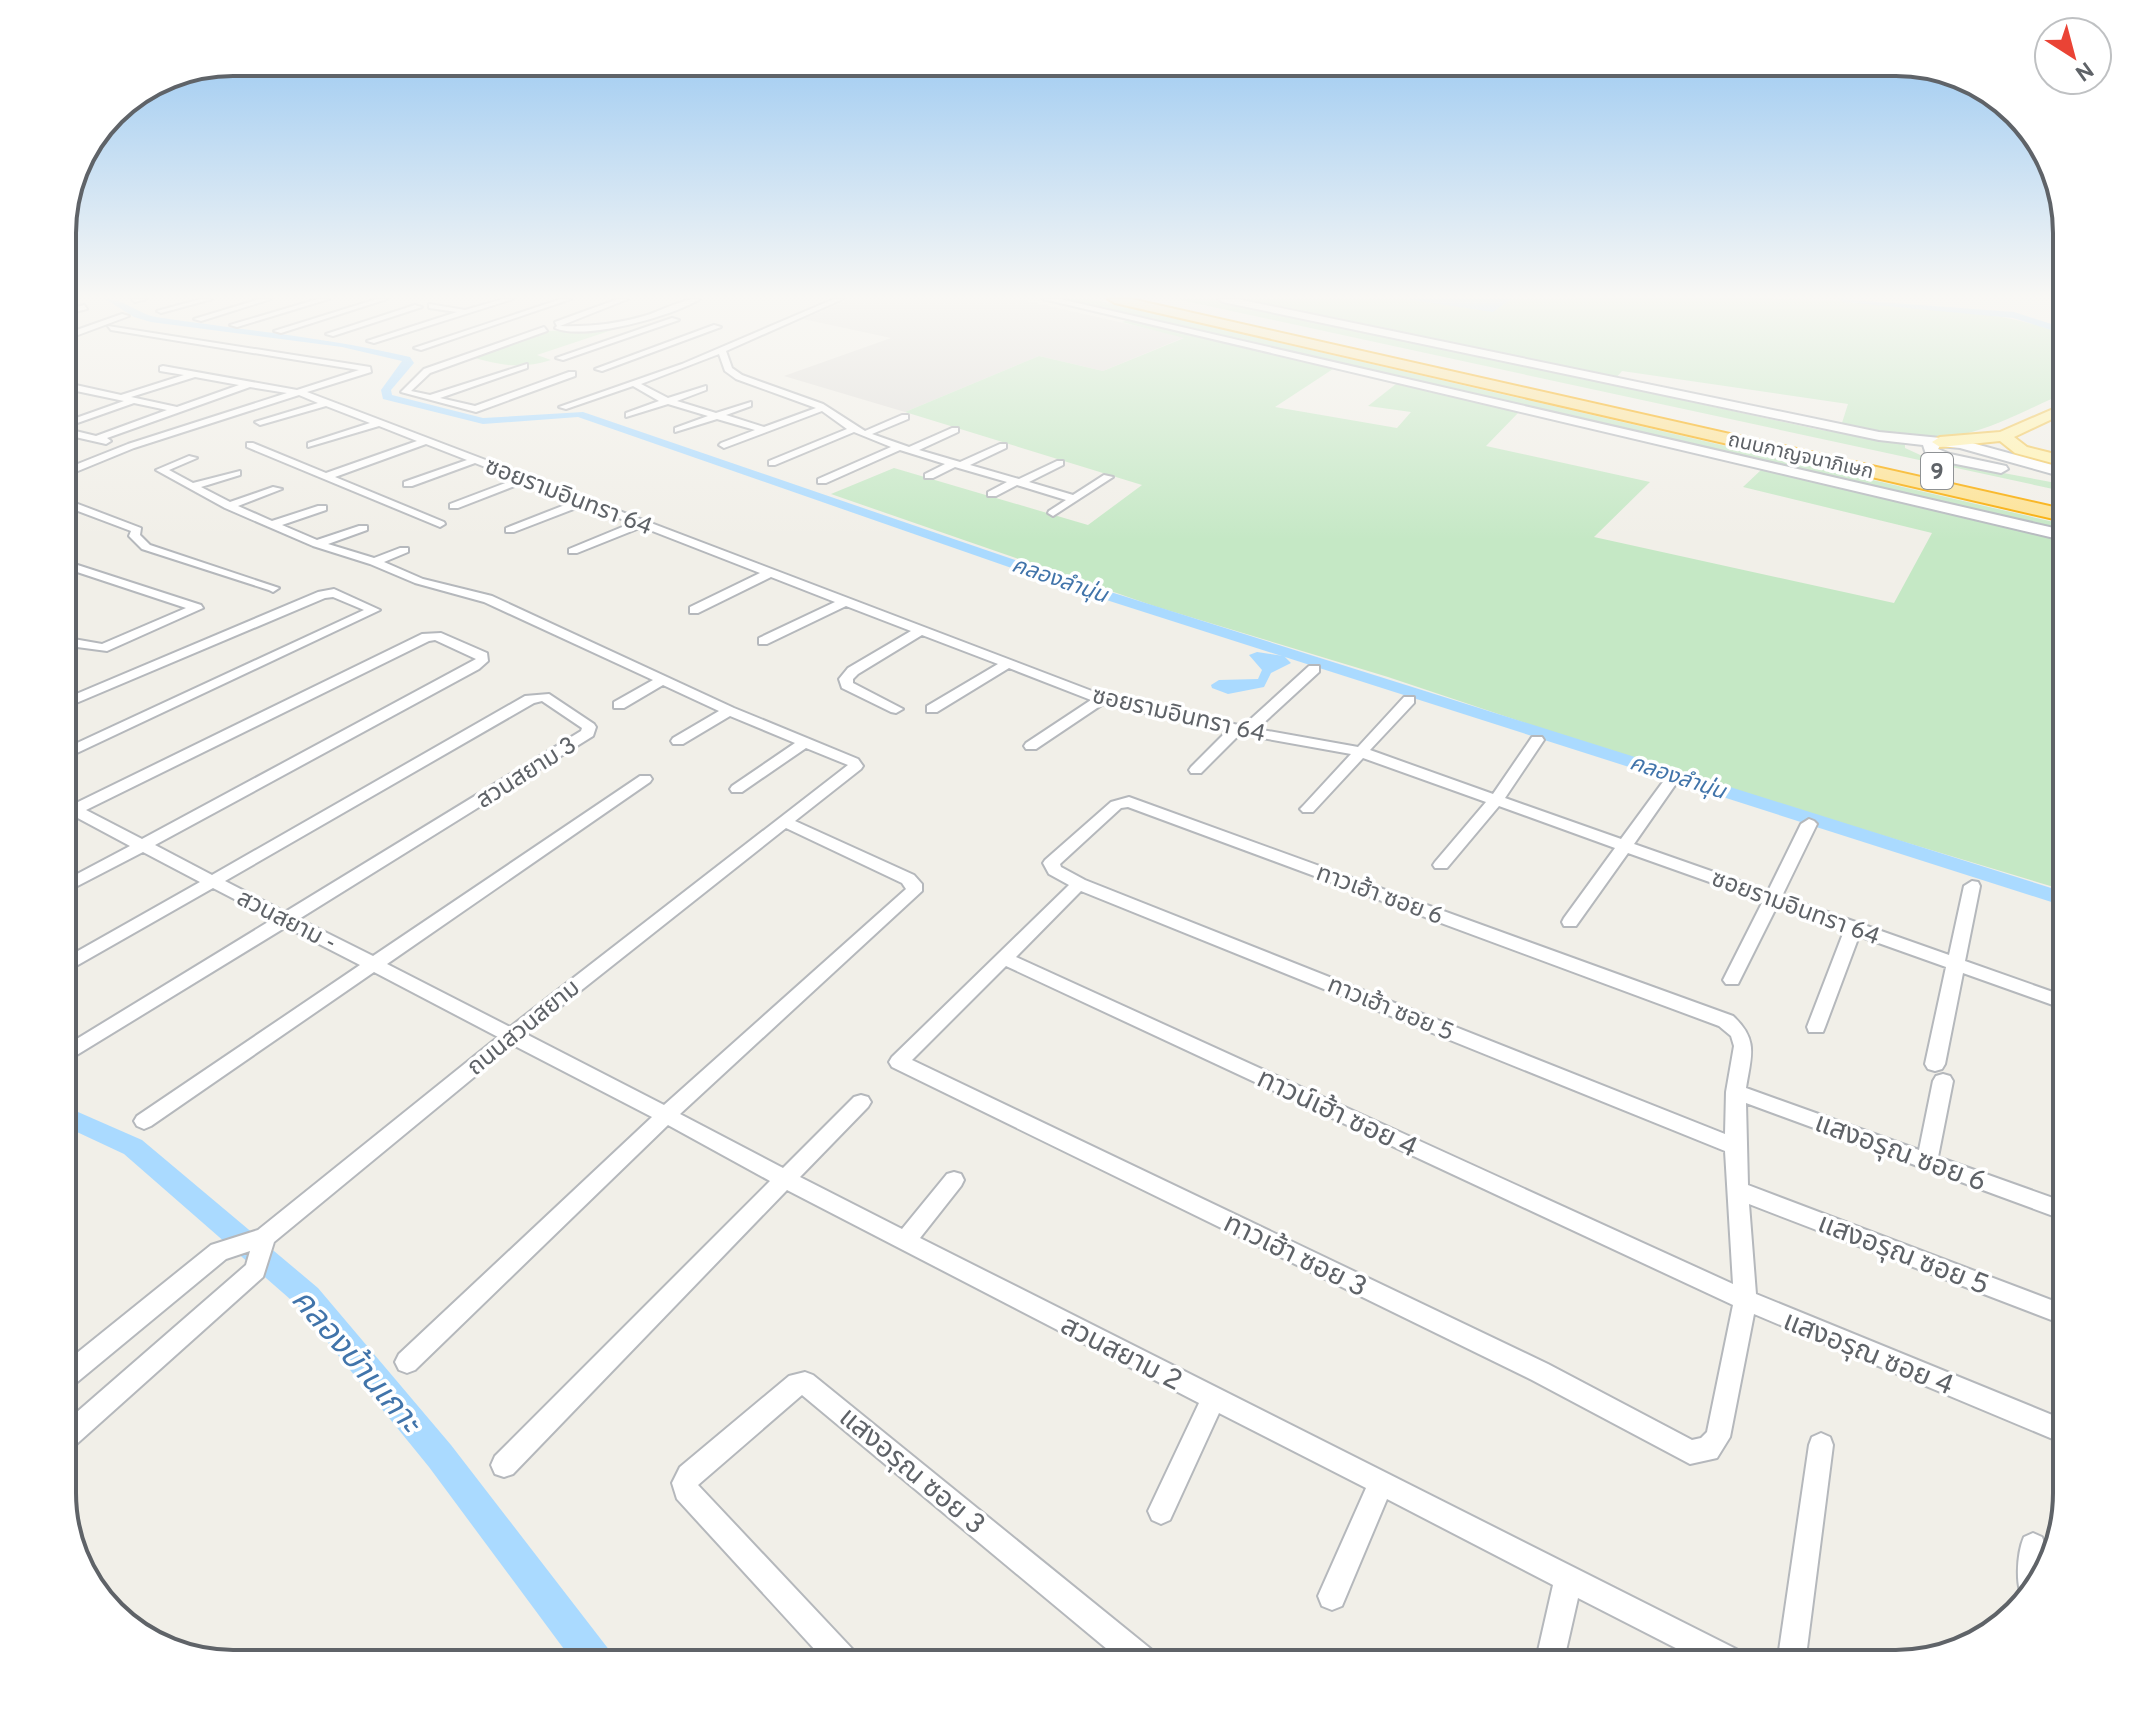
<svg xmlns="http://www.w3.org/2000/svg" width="2129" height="1726" viewBox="0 0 2129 1726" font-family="Overpass,'Noto Sans Thai',sans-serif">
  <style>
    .industrial { fill: #e0deda }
    .green { fill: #c5e8c5 }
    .water { fill: #aadaff }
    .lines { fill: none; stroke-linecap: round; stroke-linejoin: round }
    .canal { fill: #aadaff; fill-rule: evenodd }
    .street-casing { stroke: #b5b8bc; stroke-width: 4 }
    .secondary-casing { stroke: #b6babf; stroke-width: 4 }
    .primary-casing { stroke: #f2c960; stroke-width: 4 }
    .highway-casing { stroke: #f9ab00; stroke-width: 4 }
    .street { fill: #fff; fill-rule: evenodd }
    .secondary { fill: #fff; fill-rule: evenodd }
    .primary { fill: #fff2af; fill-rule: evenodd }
    .highway { fill: #fde293; fill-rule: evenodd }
    .labels { text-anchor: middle; stroke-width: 7; stroke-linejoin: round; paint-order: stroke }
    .far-street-label { font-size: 20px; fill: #5f6368; stroke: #fff }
    .shield { fill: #fff; stroke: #8f9295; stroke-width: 2 }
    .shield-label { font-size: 22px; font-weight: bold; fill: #5f6368 }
    .far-water-label { font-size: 22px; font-style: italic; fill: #4174aa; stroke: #fff }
    .street-label { font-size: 24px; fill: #5f6368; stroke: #fff }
    .near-street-label { font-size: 28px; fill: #5f6368; stroke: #fff }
    .near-water-label { font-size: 32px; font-style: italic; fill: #4174aa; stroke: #fff }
    .rim { fill: none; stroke: #5f6368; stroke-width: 4 }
  </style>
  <rect width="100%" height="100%" fill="#f1efe8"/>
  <path class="industrial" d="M850,299H1018L1185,337L1103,371L1039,356L905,412L784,376L891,338L803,319Z"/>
  <path class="green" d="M1054,299H1091L2067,525V534Z
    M1176,299H1213L1821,430L1905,442V448L1929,459L2067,485V492Z
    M1234,299H1406L1493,311L1511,299C1643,299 1775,293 1907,306C1962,311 2015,314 2067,336V392C2034,406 1999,426 1964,434C1923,443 1881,434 1841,426L1848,404L1622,371L1615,379Z
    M1128,320L1333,369L1275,407L1397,428L1411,412L1368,406L1396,384L1519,412L1486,446L1650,482L1594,537L1894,603L1932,533L1743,487L1761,470L2067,541V891L1668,771L1388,677L1157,607L831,494L894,468L1088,525L1142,485L905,412L1039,356L1103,371L1184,338L1122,322Z
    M615,329L537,355L551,360C522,369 501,366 472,357L545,331Z"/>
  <path class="water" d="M1405,299H1511L1493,312Z
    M1257,652L1284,656L1291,663L1271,673L1264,687L1228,694L1212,688L1211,685L1219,680L1258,679L1262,670L1249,655Z"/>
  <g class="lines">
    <path class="canal" d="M105,299C123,298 138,314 156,317C241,330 326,337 410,357L414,363L391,390L392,395L483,418L583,412L1082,583L2067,893V907L1072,589L578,417L483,424L383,399L381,390L402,361L342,347L151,322L134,317Z
      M1839,299L2014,312L2067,329V335L2013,318L1843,302Z
      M62,1105L142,1140L318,1288L451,1445L610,1651L615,1664H575L429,1467L298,1306L124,1154L62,1125Z"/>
    <defs>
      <path id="street" d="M132,299H146L135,302Z
        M201,299H212L161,313L157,311Z
        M260,299H271L201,321L194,319Z
        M318,299H329L237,327L230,325Z
        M377,299H387L281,333L274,331Z
        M503,299H513L374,343L367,341L457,312L429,308V304L465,310Z
        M561,299H571L421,350L414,348Z
        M618,299H628L560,326C589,327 617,324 644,316C662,311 682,298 700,299C673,316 584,341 555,328L557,326L555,322Z
        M834,299H843L726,351L732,368L742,375L823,404L865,431L902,415H908V419L872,434L909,447L952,428H958V432L919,450L960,462L1000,444H1006V448L970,465L1019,479L1057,461H1063V465L1029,482L1073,495L1104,475L1113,477L1053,516L1048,513L1049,511L1066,500L1017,485L996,496H988V492L1007,482L955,467L933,478H925V474L945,464L900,450L826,483H818V479L891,447L854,432L775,465H769V461L847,429L822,411L724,448L719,445L721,443L755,430L717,419L675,432V428L708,416L668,404L626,417V413L659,401L633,386L566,409L559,407L682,364ZM719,354L725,371L736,379L816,408L764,427L726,415L751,406V402L716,413L677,401L706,390V386L668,398L641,384Z
        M84,305L87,309L62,315V311Z
        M415,305L422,307L333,336L326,334Z
        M122,314L129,316L78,335L62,334V330L74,331Z
        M672,318L679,320L563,360L556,358Z
        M714,325L721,327L602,371L595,369Z
        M108,326L370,367L371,372L307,392L1105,696L1243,726L1309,666H1319V672L1257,729L1358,747L1404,697H1414V703L1370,750L1493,794L1532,737H1542L1544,740L1505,798L1621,839L1668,775H1678L1680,778L1634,844L1768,891L1801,824L1809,819L1814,821L1817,824L1782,896L1949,955L1964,886L1972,881L1978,882L1980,886L1965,961L2067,997V1010L1963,973L1945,1064L1942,1069L1935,1071L1928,1069L1925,1064L1946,967L1859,936L1825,1027L1823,1032H1809L1807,1027L1844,931L1777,906L1738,984H1726L1723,980L1763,901L1628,853L1576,926H1564L1562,922L1564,918L1615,848L1499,806L1447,868H1435L1433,865L1435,862L1486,802L1363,758L1313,812H1303L1300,809L1303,806L1351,754L1240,734L1201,773H1191L1189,770L1191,767L1227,731L1103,704L1036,749H1026L1024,746L1026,743L1091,700L1009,668L937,712H927V706L998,664L922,635L858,674L853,679V683L903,709L896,713L891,712L842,688L839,679L848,668L911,631L846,606L767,644H759V638L835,602L771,577L698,613H690V607L760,573L642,527L577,553H569V549L632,523L584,505L514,532H506V528L575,501L525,482L458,508H450V504L516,479L475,463L412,486H404V482L467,460L426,444L335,477L444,522L445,524L440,527L247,447V443H253L326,473L417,441L379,426L308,447V443L370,423L326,406L260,425L255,422L318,403L299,395L134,448L73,473H65V469L128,444L287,393L250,387L107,438L111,441L106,444L62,434V423L124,401L62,388V382L121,395L184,375L160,371V367L163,366L297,390L359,370L111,330ZM195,377L239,385L177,407L131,397ZM134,403L167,410L96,436L63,428Z
        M544,327L547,331L430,373L411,391L430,395L527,364V368L440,398L475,406L569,372H575V376L476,412L401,392L424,369Z
        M189,456L197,458L169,470L193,483L240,471V475L201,487L230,502L273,487L282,489L238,506L272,521L318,506H326V510L282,525L317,540L359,526H367V530L328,544L374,558L400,548H408V552L384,562L423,579L492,596L734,708L858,759L863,766L861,769L795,821L914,875L922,884V891L680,1114L783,1168L854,1097L861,1095L868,1097L871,1102L868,1107L800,1177L902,1229L947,1174L954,1172L961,1174L964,1180L961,1186L920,1238L1746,1654L1750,1664H1707L1578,1598L1563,1664H1535L1553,1585L1387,1499L1342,1606L1332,1610L1322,1606L1318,1596L1366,1488L1219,1413L1170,1520L1161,1524L1152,1520L1148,1511L1199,1403L787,1190L513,1474L504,1477L495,1474L491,1465L495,1456L770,1181L668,1125L415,1370L407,1373L399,1370L395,1362L399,1354L652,1117L513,1045L274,1242L263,1277L71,1449L62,1453V1425L246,1265L250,1251L226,1259L70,1388L62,1391V1365L211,1245L258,1230L498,1037L374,972L151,1126L144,1129L137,1126L134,1121L137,1116L360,965L286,927L62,1064V1048L273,919L213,888L62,974V960L200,882L143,852L62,894V882L130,846L74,816L62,817V800L74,804L422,634L441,633L487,653L488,661L479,669L155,845L212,875L525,696L549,694L594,724L596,727L593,736L299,919L373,956L640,776H650L652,779L650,782L387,964L510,1027L848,765L806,748L742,792H732L730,789L732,786L795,743L730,716L683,744H673L671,741L673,738L719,711L663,685L624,708H614V702L653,680L484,602L415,583L370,564L313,546L225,508L156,470ZM435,640L476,659L142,839L86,810L429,641ZM542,701L582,728L581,731L285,912L225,881L534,703ZM786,828L902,883L906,889L664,1105L526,1034Z
        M62,498L141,528L140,535L150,545L279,588L273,592L269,590L142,549L129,536L131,531L62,505Z
        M62,560L201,605L203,608L107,651L62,645V637L102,644L186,608L62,567Z
        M334,589L380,610L62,760V750L364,610L333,597L325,598L62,709V700L318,592Z
        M1129,797L1733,1016C1759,1040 1751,1056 1746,1088L1919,1150L1933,1081L1936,1076L1943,1074L1950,1076L1953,1081L1938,1157L2067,1203V1221L1746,1103L1748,1185L2067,1306V1326L1749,1204L1756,1294L2067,1421V1445L1754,1314L1730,1437L1717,1458L1690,1464L1532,1380L892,1067L889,1062L892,1057L1069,885L1049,874L1043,863L1045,860L1111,802ZM1128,807L1719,1026L1731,1036L1734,1046L1726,1092L1725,1134L1085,880L1061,867L1060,864L1121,808ZM1081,891L1725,1151L1733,1284L1016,957ZM1006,966L1733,1305L1707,1432L1701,1438L1692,1440L1548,1364L912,1060Z
        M805,1372L813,1375L1157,1654L1161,1664H1125L802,1395L698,1485L857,1654L861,1664H828L677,1499L672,1483L680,1467L789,1376Z
        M1821,1433L1830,1437L1833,1445L1805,1664H1777L1809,1445L1812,1437Z
        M2033,1533L2042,1537C2053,1563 2040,1581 2026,1603C2014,1590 2017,1553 2024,1537Z"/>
      <path id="secondary" d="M1043,299H1060L2067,531V541Z
        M1218,299H1237L1879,432L1961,440L2067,469V478L1960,448L1940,446L1938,449L1950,454L2006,466L2008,469L2001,473L1941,461L1926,454L1923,445L1879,440L1223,302Z"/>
      <path id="primary" d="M2067,403V412L2014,437L2027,447L2067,457V467L2015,453L2000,441L1940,447L1932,442L1940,437L2000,432Z"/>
      <path id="highway" d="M1108,299H1131L2067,510V522L1115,303Z"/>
    </defs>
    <use href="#street" class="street-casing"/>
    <use href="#secondary" class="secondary-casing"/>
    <use href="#primary" class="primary-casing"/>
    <use href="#highway" class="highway-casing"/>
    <use href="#street" class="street"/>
    <use href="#secondary" class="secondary"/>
    <use href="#primary" class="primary"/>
    <use href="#highway" class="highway"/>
  </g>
  <linearGradient id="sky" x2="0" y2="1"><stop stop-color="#8fc3f1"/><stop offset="0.55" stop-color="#f9f8f5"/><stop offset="1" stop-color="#f9f8f5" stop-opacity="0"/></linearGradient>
  <rect width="2129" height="540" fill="url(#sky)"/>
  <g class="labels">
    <g class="far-street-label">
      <text transform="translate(1801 455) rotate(13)" y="7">ถนนกาญจนาภิเษก</text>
    </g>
    <rect class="shield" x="1921" y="453" width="32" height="36" rx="6"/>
    <g class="shield-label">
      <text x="1937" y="479">9</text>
    </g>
    <g class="far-water-label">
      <text transform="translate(1060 579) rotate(19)" y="8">คลองลำนุ่น</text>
      <text transform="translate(1678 776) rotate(18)" y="8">คลองลำนุ่น</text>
    </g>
    <g class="street-label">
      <text transform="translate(569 496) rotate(21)" y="8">ซอยรามอินทรา 64</text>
      <text transform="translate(1179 714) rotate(13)" y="8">ซอยรามอินทรา 64</text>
      <text transform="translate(526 772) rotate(-32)" y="8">สวนสยาม 3</text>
      <text transform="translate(1380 894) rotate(20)" y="8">ทาวเฮ้า ซอย 6</text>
      <text transform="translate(1796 907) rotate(20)" y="8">ซอยรามอินทรา 64</text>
      <text transform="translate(287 920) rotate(27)" y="8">สวนสยาม -</text>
      <text transform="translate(1391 1008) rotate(22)" y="8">ทาวเฮ้า ซอย 5</text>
      <text transform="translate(523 1027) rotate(-39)" y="8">ถนนสวนสยาม</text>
    </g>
    <g class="near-street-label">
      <text transform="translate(1338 1112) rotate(25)" y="10">ทาวน์เฮ้า ซอย 4</text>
      <text transform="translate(1901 1151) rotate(20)" y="10">แสงอรุณ ซอย 6</text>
      <text transform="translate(1904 1253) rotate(21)" y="10">แสงอรุณ ซอย 5</text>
      <text transform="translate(1296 1254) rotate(26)" y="10">ทาวเฮ้า ซอย 3</text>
      <text transform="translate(1122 1352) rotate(27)" y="10">สวนสยาม 2</text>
      <text transform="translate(1869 1352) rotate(22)" y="10">แสงอรุณ ซอย 4</text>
      <text transform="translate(913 1470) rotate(40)" y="10">แสงอรุณ ซอย 3</text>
    </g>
    <g class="near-water-label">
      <text transform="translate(357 1360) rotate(49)" y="11">คลองบ้านเกาะ</text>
    </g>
  </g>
  <path d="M0 0H2129V1726H0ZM233 76H1896A157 157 0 0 1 2053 233V1493A157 157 0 0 1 1896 1650H233A157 157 0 0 1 76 1493V233A157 157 0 0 1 233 76Z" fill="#fff" fill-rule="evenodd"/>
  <path class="rim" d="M233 76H1896A157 157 0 0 1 2053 233V1493A157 157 0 0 1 1896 1650H233A157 157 0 0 1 76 1493V233A157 157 0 0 1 233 76Z"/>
  <g transform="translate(2073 56) rotate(144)"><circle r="38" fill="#ffffff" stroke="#bfc1c3" stroke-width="2"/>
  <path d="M0-6L14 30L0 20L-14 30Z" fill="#ea4335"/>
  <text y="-12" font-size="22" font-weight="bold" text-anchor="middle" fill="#5f6368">N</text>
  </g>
</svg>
